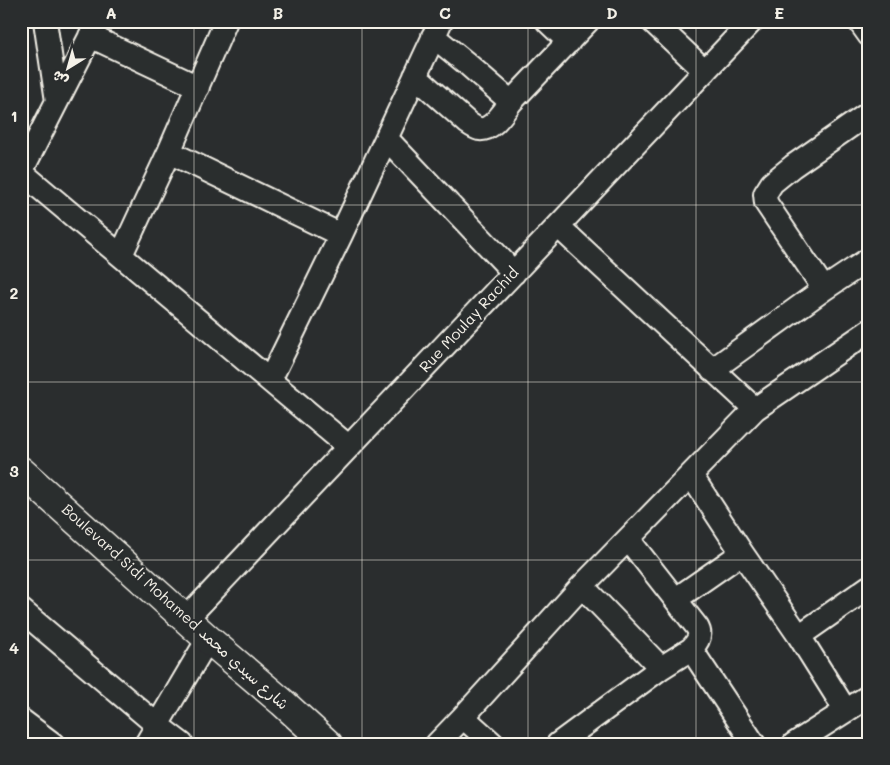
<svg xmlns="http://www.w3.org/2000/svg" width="890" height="765" viewBox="0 0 890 765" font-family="Mali,'Playpen Sans Arabic',sans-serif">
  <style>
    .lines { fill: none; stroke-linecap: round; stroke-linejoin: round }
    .minor-casing { stroke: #f4f1e8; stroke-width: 26 }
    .major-casing { stroke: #f4f1e8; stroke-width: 31 }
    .minor { stroke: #2a2d2e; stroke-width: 22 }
    .major { stroke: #2a2d2e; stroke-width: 28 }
    .grid { fill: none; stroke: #f4f1e8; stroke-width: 1; stroke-opacity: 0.55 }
    .labels { text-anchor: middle; stroke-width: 4.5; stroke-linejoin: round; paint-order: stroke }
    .street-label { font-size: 15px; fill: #f4f1e8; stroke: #2a2d2e }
    .neatline { fill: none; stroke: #f4f1e8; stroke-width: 2 }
    .grid-label { font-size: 16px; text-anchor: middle; font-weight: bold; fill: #f4f1e8 }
  </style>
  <rect width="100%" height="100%" fill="#2a2d2e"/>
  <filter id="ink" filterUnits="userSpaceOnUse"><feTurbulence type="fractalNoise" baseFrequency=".02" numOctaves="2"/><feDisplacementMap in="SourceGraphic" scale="10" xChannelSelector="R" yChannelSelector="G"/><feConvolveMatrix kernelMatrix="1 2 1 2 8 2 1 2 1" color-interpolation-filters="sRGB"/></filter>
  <g filter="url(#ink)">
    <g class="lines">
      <defs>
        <path id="minor" d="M45,21L57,101
          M547,21L569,42
          M652,21L705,71
          M859,21L869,35
          M90,36L198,87
          M433,36L465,62L511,102L588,21
          M415,76L468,123C471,125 475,128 479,129C492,131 504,111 511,102
          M387,139L514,273
          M169,152L341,235
          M21,172L349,447
          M21,172L98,21
          M558,226L755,409
          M121,255L169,152L226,21
          M824,289L766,203L765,194L772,183L793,166L869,113
          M712,370L824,289L869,259
          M270,380L341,235L441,21
          M691,475L742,553L799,636L846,711
          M582,586L661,668
          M676,599L742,553
          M21,610L157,725L182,744
          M186,619L752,21
          M799,636L869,587
          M691,649L754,744
          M463,717L493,744
          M21,720L53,744
          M146,744L208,639
          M437,744L463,717L582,586L755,409L869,331
          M558,744L661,668L691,649C698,642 702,635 697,627L628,539
          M794,744L869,696"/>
        <path id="major" d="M21,471L208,639L282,702L328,744"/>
      </defs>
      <use href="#minor" class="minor-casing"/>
      <use href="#major" class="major-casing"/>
      <use href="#minor" class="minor"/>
      <use href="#major" class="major"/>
    </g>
  </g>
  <path class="grid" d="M194,21V744M362,21V744M528,21V744M696,21V744M21,205H869M21,382H869M21,560H869"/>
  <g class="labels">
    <g class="street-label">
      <text transform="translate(469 320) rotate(-47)" y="5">Rue Moulay Rachid</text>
      <text transform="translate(175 607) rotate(42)" y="5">Boulevard Sidi Mohamed شارع سيدي محمد</text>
    </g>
  </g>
  <rect width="890" height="765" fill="none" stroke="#2a2d2e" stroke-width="55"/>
  <g transform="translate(68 68) rotate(217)" stroke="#2a2d2e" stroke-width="4" paint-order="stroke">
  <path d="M0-4L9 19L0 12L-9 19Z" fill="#f4f1e8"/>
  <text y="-8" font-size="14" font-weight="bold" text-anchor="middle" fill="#f4f1e8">ش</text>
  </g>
  <rect x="28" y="28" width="834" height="710" class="neatline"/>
  <g class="grid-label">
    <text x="111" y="19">A</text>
    <text x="278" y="19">B</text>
    <text x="445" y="19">C</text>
    <text x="612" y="19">D</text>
    <text x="779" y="19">E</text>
    <text x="14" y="122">1</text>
    <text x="14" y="299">2</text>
    <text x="14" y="477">3</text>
    <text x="14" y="654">4</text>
  </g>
</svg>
